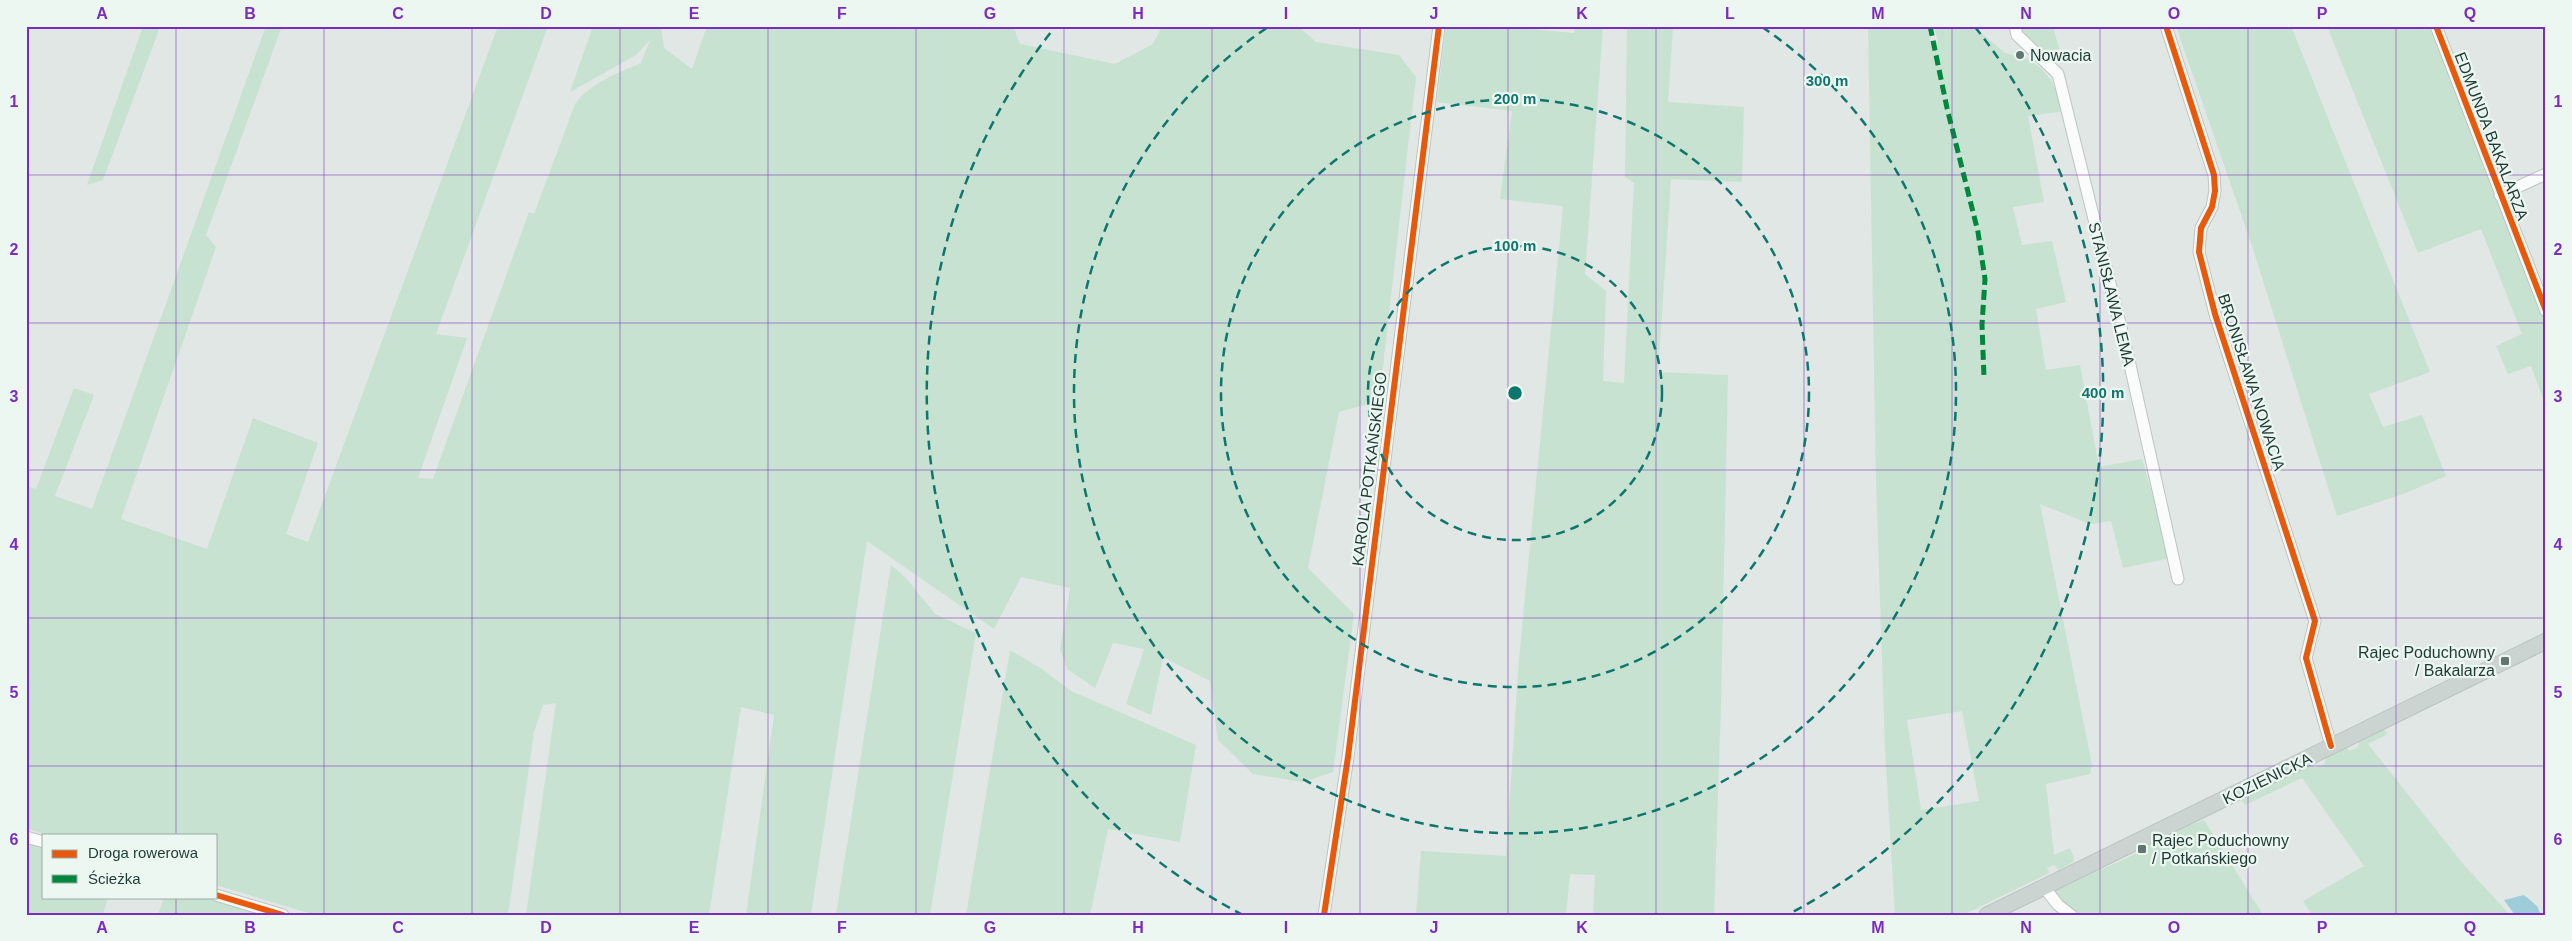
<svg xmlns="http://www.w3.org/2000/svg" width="2572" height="941" viewBox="0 0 2572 941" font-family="Helvetica,sans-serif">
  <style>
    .green { fill: #c7e2d1; fill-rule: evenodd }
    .water { fill: #9dcdd9 }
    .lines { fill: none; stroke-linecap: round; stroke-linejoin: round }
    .minor-casing { stroke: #bdc4c1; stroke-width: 13 }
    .major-casing { stroke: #bac4c1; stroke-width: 17 }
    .minor { stroke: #fafbfb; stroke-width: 11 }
    .major { stroke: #ccd4d2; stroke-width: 15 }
    .quiet { stroke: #00873e; stroke-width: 5; stroke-dasharray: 10 5; stroke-linecap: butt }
    .cycleway-casing { stroke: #edf7f2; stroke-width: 9 }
    .cycleway { stroke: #e8590c; stroke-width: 6 }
    .grid { fill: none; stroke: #7b2cbf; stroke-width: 1; stroke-opacity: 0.55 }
    .ring { fill: none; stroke: #0f766e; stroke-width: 2.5; stroke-dasharray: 9 6 }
    .poi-dot { fill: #627772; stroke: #edf7f2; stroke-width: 2 }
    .labels { text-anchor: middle; stroke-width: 4.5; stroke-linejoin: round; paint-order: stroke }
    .poi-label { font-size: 16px; fill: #1e3a34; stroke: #edf7f2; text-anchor: start }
    .street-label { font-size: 16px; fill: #1e3a34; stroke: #edf7f2 }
    .centre { fill: #0f766e; stroke: #edf7f2; stroke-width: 2.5 }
    .ring-label { font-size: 15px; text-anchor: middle; font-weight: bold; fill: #0f766e; stroke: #edf7f2; stroke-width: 4.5; stroke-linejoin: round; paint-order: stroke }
    .neatline { fill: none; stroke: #7b2cbf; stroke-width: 2 }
    .grid-label { font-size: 16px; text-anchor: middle; font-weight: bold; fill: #7b2cbf }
  </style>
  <rect width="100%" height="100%" fill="#e0e7e4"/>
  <path class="green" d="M143,26L160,27L103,180L87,185Z
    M266,26H282L206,235L216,247L121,519L207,549L253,418L318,443L286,534L308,542L498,26H548L436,334L467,338L418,478L433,479L529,212L534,214L575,104C590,83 618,73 641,63L650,40L636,55L570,92L593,26H661L664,48L692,69L707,26H1013L1020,44L1115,64L1153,44L1162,26H1298L1316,42L1399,55L1416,77L1379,401L1339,412L1308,568L1354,614L1333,772L1303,782L1253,774L1218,740L1210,681L1163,657L1151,715L1126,704L1144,649L1113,643L1095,688L1067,669L1060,649L1070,588L1021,577L994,629L867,541L811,915H746L774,715L741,707L709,915H526L556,703L543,705L534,732L508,915H315L216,885V835H47L26,828V486L36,489L74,388L94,395L55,496L92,509Z
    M1446,26H1501L1574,33L1575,26H1603L1585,274L1606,291L1603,381L1624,383L1634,183L1625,177L1627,26H1673L1668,102L1744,107L1742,182L1671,179L1658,372L1728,375L1721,704L1714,915H1593L1595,875L1570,874L1566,915H1416L1421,851L1506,856L1519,659L1563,206L1500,199L1512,111L1437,102Z
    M1868,26H1927L1931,44L1938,41L1934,26H1973L2005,53L2026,58L2041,68L2051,80L2065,111L2028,116L2044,202L2013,207L2022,245L2052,241L2066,302L2036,309L2046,370L2080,365L2099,467L2142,459L2171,558L2123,568L2111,521L2090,524L2040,504L2092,765L2090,774L2046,784L2054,855L2070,848L2074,858L2073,862L2059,870L2054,865L2047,868L2049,873L1963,915H1895L1885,749L1876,480ZM1962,711L1979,801L1921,810L1907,720Z
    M2019,26H2053L2059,49L2052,53L2044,51L2020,31Z
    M2176,26H2291L2430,372L2369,394L2383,427L2422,415L2446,476L2403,494L2337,516L2252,246Z
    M2327,26H2429L2546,321V407L2531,366L2508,374L2496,346L2522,334L2481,229L2418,253Z
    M891,565L907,579L935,614L976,633L930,915H836Z
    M1010,650L1042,669L1071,691L1196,745L1180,842L1108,829L1090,915H966Z
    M2382,728L2388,734L2368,744L2464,865L2510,915H2312L2303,901L2364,866L2302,778L2245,805L2240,798L2310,763L2315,768L2325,764V756L2345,745L2349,751L2358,747L2360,738Z
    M2204,820L2263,915H2079L2055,895V888C2073,879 2091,873 2109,866C2142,853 2170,831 2204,820Z
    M26,842L44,848V897H108L103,915H26Z
    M164,897H209L267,915H158Z"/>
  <path class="water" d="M2524,895L2537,906L2541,915H2515L2504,900Z"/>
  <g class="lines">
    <defs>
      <path id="minor" d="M2015,26L2017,35L2058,74L2128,356L2178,579
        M2166,26L2214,175L2215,191L2212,207L2201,228L2199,252L2215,314L2315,621L2306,658L2331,746
        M2436,26L2546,311
        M2500,195L2546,174
        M26,837L44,842
        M2044,887L2058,905L2071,915
        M216,895L283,915
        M1324,915L1348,757L1439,26"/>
      <path id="major" d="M1987,915L2546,641"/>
    </defs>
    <use href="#minor" class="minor-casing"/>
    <use href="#major" class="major-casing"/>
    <use href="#minor" class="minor"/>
    <use href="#major" class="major"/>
    <path class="quiet" d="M1930,26L1947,108L1978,232L1985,279L1982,325L1984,377"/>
    <defs>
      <path id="cycleway" d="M2166,26L2214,175L2215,191L2212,207L2201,228L2199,252L2215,314L2315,621L2306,658L2331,746
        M2436,26L2546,311
        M216,895L283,915
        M1324,915L1348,757L1439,26"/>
    </defs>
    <use href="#cycleway" class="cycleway-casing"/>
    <use href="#cycleway" class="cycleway"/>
  </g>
  <path class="grid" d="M176,26V835M324,26V915M472,26V915M620,26V915M768,26V915M916,26V915M1064,26V915M1212,26V915M1360,26V915M1508,26V915M1656,26V915M1804,26V915M1952,26V915M2100,26V915M2248,26V915M2396,26V915M26,175H2546M26,323H2546M26,470H2546M26,618H2546M26,766H2546M176,897V915"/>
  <g class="ring">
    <circle cx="1515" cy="393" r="147"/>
    <circle cx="1515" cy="393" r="294"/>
    <path d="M1762 27A441 441 0 1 1 1268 27"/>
    <path d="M1243 915A588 588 0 0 1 1055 27M1975 27A588 588 0 0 1 1787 915"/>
  </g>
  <g class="poi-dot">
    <circle cx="2020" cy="55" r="5"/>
    <rect x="2500" y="656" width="10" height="10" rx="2.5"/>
    <rect x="2137" y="844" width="10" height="10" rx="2.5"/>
  </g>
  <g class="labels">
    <g class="poi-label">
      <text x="2030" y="61">Nowacia</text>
      <text x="2495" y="658" text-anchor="end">Rajec Poduchowny<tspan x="2495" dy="18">/ Bakalarza</tspan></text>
      <text x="2152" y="846">Rajec Poduchowny<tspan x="2152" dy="18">/ Potkańskiego</tspan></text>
    </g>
    <g class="street-label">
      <text transform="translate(2492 136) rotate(69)" y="6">EDMUNDA BAKALARZA</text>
      <text transform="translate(2112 294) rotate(76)" y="6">STANISŁAWA LEMA</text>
      <text transform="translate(2252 382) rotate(72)" y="6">BRONISŁAWA NOWACIA</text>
      <text transform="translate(1369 469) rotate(-83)" y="6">KAROLA POTKAŃSKIEGO</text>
      <text transform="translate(2267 778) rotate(-26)" y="6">KOZIENICKA</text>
    </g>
  </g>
  <circle cx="1515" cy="393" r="8" class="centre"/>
  <g class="ring-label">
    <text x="1827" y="86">300 m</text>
    <text x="1515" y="104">200 m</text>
    <text x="1515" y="251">100 m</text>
    <text x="2103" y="398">400 m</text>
  </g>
  <rect width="2572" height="941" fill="none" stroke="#edf7f2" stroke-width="55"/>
  <rect x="42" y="834" width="175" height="65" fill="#edf7f2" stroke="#9aaba6"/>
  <rect x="52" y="850" width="25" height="8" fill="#e8590c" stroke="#9aaba6"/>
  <text x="88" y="858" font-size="15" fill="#1e3a34">Droga rowerowa</text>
  <rect x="52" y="875" width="25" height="8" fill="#00873e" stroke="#9aaba6"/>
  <text x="88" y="884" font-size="15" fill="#1e3a34">Ścieżka</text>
  <rect x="28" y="28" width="2516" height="886" class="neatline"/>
  <g class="grid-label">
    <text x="102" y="19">A</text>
    <text x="250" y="19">B</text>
    <text x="398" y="19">C</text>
    <text x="546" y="19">D</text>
    <text x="694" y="19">E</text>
    <text x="842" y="19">F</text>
    <text x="990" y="19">G</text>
    <text x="1138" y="19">H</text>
    <text x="1286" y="19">I</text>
    <text x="1434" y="19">J</text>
    <text x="1582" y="19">K</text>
    <text x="1730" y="19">L</text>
    <text x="1878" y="19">M</text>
    <text x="2026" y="19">N</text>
    <text x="2174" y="19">O</text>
    <text x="2322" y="19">P</text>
    <text x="2470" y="19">Q</text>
    <text x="14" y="107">1</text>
    <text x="2558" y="107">1</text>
    <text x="14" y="255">2</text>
    <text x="2558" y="255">2</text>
    <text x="14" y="402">3</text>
    <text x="2558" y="402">3</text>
    <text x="14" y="550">4</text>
    <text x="2558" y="550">4</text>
    <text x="14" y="698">5</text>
    <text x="2558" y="698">5</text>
    <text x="14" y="845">6</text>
    <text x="2558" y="845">6</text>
    <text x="102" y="933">A</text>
    <text x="250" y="933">B</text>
    <text x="398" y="933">C</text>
    <text x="546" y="933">D</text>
    <text x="694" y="933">E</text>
    <text x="842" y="933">F</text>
    <text x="990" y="933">G</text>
    <text x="1138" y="933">H</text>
    <text x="1286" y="933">I</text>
    <text x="1434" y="933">J</text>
    <text x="1582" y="933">K</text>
    <text x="1730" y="933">L</text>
    <text x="1878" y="933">M</text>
    <text x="2026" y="933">N</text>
    <text x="2174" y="933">O</text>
    <text x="2322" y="933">P</text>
    <text x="2470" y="933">Q</text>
  </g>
</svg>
